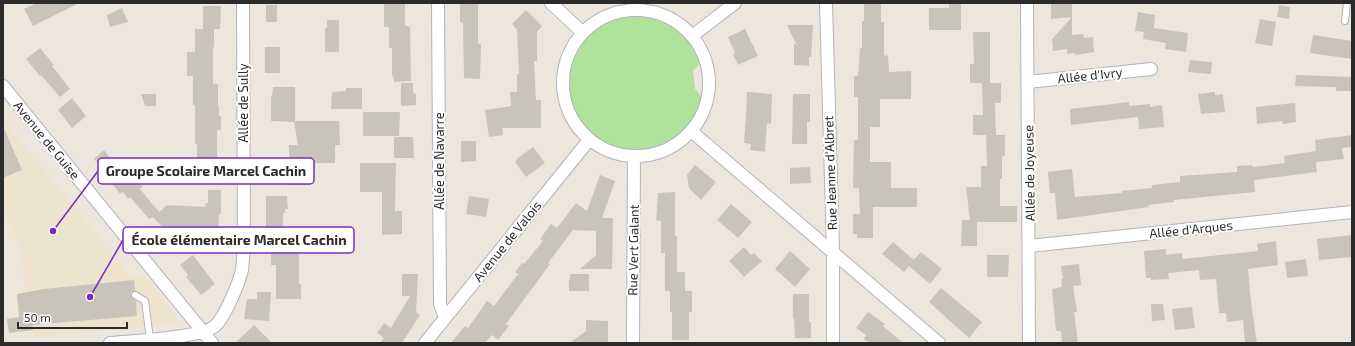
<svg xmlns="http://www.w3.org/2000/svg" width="1355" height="346" viewBox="0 0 1355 346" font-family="'Exo 2',sans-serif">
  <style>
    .education { fill: #eee4cd }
    .green { fill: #b1e29b }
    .building { fill: #c8c4bc }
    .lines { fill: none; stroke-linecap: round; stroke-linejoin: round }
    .lane-casing { stroke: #b1b3be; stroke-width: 8 }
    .street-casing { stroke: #b1b3be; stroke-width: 14 }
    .lane { stroke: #fff; stroke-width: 6 }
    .street { stroke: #fff; stroke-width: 12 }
    .labels { text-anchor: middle; stroke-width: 4; stroke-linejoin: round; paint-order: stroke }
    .street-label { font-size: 13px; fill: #2b2b2b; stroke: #fff }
    .leader { fill: none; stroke: #7b2cbf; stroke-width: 1.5 }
    .callout-dot { fill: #7b2cbf; stroke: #fff; stroke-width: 1.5 }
    .callout { fill: #fff; stroke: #7b2cbf; stroke-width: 1.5 }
    .callout-label { font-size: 14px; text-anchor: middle; font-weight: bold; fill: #2b2b2b }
  </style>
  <rect width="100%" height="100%" fill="#ece6dd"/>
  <path class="education" d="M3,120L131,276L143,275L178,318L176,323L34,338L26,292L22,253L3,208Z"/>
  <path class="green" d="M632,14C670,18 685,28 701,63L693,71L695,89L702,97C697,112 690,127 677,137C667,145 656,148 643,150C591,156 553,104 574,56C584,31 607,18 632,14Z"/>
  <path class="building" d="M37,3H79L33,26L24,9Z
    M384,3H405V25L410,27L411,81L394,82L393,76H392V48H389V27H384Z
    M460,3H478V44H481L480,79L464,78L463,23L460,22Z
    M864,3H881V22H884V55L888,56L889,72L911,71V99H880V127H870V162H891V188H917V207H873V238H857V234H853V214H860L859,188H853L854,140H858V97H854V76H858L860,48H862V21H864Z
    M949,3H961V30H929V8H949Z
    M1053,3H1072V35L1083,34L1084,38L1093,37L1094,52L1075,55V53L1067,54V49L1053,51L1052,39L1072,17L1051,19V4H1053Z
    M266,5H277V22H266Z
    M1279,5L1290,7L1289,19L1277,17Z
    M203,6H221L220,29H214V47H213V84H218V106H219V116H221V130H217V167H197V144H195V105H193V76H187V52H195V29H203Z
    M122,8L128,22L110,27L107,15Z
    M526,10L542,26L537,32V61H534L536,100H541V128H502L503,135L489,137L485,110L511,106L510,92H517V74H519L517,30L512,24Z
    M1138,12L1155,15L1154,28L1188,33L1186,52L1165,49L1166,43L1143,39L1144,32L1135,31Z
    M1260,19L1276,22L1272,46L1255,43Z
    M327,20H339V52H325V28H327Z
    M787,25H813L811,57H809V66L794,65V44H796Z
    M745,29L758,56L738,65L733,54L735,53L728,37Z
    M973,32H990V83H1001V103H995L996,135H1005V156H1002V179H1000V206H1017V222H977V246H961L962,220H970L966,187H981V166H987L986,135H973V115H983L982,83H988H970V64H974Z
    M1313,35L1352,41V59L1310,53Z
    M265,47H280V73H265Z
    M40,48L54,65L52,66L70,89L60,97L41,75L40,76L26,59Z
    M1190,60L1212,62L1211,74L1188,72Z
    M1296,75L1352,77V91H1336V87L1295,86Z
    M401,83H413V93L416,94V105L401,106Z
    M273,87H295V121H339L340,145H335V163H310V185H289V145H298L294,122L271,121V97L272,96Z
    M346,88H362V109H331L332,92L346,91Z
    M747,92L772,94L771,124L767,123L765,152L750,150L751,144L744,143L746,117Z
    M1215,92V95L1223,94L1225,112L1201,114L1198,94Z
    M141,94H156V106H145Z
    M793,94H810V122H807V144H792Z
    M72,98L86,116L72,128L58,110Z
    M1129,102V106L1150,104V107L1162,105L1164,127L1139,129L1138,117L1071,125L1070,109Z
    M1295,103L1296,122L1283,124L1282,121L1257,124L1256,107Z
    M363,112H400L399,136H363Z
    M3,126L22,170L3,178Z
    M1352,135V147L1342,148L1344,159L1316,162L1317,172L1254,180L1255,192L1174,200V202L1148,205L1149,207L1057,220L1055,193H1050L1048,172L1072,169L1075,197L1122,193V191L1152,188V185L1180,182V176L1237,172V166L1252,165L1253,167L1285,163L1284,156L1316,151L1315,140Z
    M394,137H413L414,158H394Z
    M461,141H476V161L461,162Z
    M533,147L545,163L526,177L515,162L518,158Z
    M104,150L122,173L130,166L138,176L136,178L143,187L140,189L159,212L167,205L205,207L206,203H208V190H221V214H219L218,239H203L189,251L174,234L171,236L153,217L149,219L130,197L128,199L123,192L120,194L111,182L112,181L94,159Z
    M360,163H396L395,211H402V234L382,235V192H360Z
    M695,165L716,182L701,200L689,188L687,175Z
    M810,167L811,183L790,184V168Z
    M600,175L615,181L602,218H613L612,269H580L596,255V231L573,230L548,263L550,264L506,324L509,326L498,340L492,335L485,343H451L465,326L468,328L487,301L494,306L518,274L515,272L522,263L524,264L543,241L540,239L551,224L557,228L576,203L587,211Z
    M675,192V236H677V272H685V291H692V312H689V340H672V312H670V291H665V253H661V221L656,220L658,193Z
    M266,196H287L288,209H285V213H283V235H299V284H301V299H276V265H271V243H266Z
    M469,196L489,199L486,217L466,214Z
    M731,204L752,222L738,238L717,220Z
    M1352,235V257L1319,260L1317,239Z
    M1276,241L1278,265L1248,269L1251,302L1257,343H1245L1243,320L1227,322L1226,313H1219L1216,279L1200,280L1199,270L1168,273L1169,279L1151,280V278H1146L1144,251L1166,249V255L1182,253L1183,259L1258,251L1257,244Z
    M893,242L914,260L911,263L921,252L942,269L930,284L909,266L904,272L882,254Z
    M744,247L751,255L754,253L762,261L744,277L729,261Z
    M790,251L810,269L795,287L775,269Z
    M193,255L215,284L201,295L186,277L188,275L180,265Z
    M987,255H1009L1008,277H987Z
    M1306,259L1308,276L1287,278L1285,262Z
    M1079,264L1081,285L1073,286L1077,312H1074L1078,343H1062L1061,331H1056L1052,289L1062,287L1061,279H1063L1061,266Z
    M402,274H418L416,312L420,315L402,343H380L384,338L377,333L384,323L391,328L410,296H402Z
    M570,274H589V291H569V280H570Z
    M134,280L135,291L131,292V295L136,301L137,316L32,325L33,330L9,333L7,319L19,317L17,294L44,289Z
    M941,288L982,322L969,338L929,302Z
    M257,292H271L269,321L244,319L247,299H257Z
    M793,294H809V322H811V338H795L794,318H793Z
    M1151,304H1163L1165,320L1152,321Z
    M1192,307L1195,328L1175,330L1172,309Z
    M868,312L885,324L883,326L903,343H870L864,339L866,335L856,328Z
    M586,320L608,321V343L571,342L586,331Z
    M254,325L272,343H235Z"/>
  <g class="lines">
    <defs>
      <path id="lane" d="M1345,21L1347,3
        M135,295L145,301L150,339"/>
      <path id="street" d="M438,3L440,304L445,318
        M551,3L582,32
        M826,3L833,251V343
        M1027,3L1029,343
        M563 83a73 73 0 1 1 146 0a73 73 0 1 1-146 0Z
        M692,36L735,3
        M1028,82L1151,69
        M3,86L212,343
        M691,131L939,343
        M1029,246L1352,212
        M110,343C132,341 201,338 215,326C225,317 239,283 242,270C243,262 243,254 244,246L243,3
        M425,343L589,140
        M633,343L634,156"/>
    </defs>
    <use href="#lane" class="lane-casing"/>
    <use href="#street" class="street-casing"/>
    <use href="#lane" class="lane"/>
    <use href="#street" class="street"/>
  </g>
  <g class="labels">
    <g class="street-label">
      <text transform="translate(1090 75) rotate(-6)" y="5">Allée d'Ivry</text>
      <text transform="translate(243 103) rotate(-90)" y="5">Allée de Sully</text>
      <text transform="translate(47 140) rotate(51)" y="5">Avenue de Guise</text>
      <text transform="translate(439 161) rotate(-90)" y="5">Allée de Navarre</text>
      <text transform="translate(830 173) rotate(-92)" y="5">Rue Jeanne d'Albret</text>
      <text transform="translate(1029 173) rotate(-91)" y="5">Allée de Joyeuse</text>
      <text transform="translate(1191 229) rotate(-6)" y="5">Allée d'Arques</text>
      <text transform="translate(507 241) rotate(-51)" y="5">Avenue de Valois</text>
      <text transform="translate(633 250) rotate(-89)" y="5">Rue Vert Galant</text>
    </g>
  </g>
  <path class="leader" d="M53 231L98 171M90 297L123 240"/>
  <g class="callout-dot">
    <circle cx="53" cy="231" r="4"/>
    <circle cx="90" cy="297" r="4"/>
  </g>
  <g class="callout">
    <rect x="98" y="158" width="216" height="26" rx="4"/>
    <rect x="123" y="227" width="231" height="26" rx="4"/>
  </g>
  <g class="callout-label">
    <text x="206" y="176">Groupe Scolaire Marcel Cachin</text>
    <text x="239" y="245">École élémentaire Marcel Cachin</text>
  </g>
  <rect width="1355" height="346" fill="none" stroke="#2b2b2b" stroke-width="8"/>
  <path d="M18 322v6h109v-6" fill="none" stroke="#2b2b2b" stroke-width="2"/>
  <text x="24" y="322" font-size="12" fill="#2b2b2b" stroke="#ffffff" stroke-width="3" paint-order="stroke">50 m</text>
</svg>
